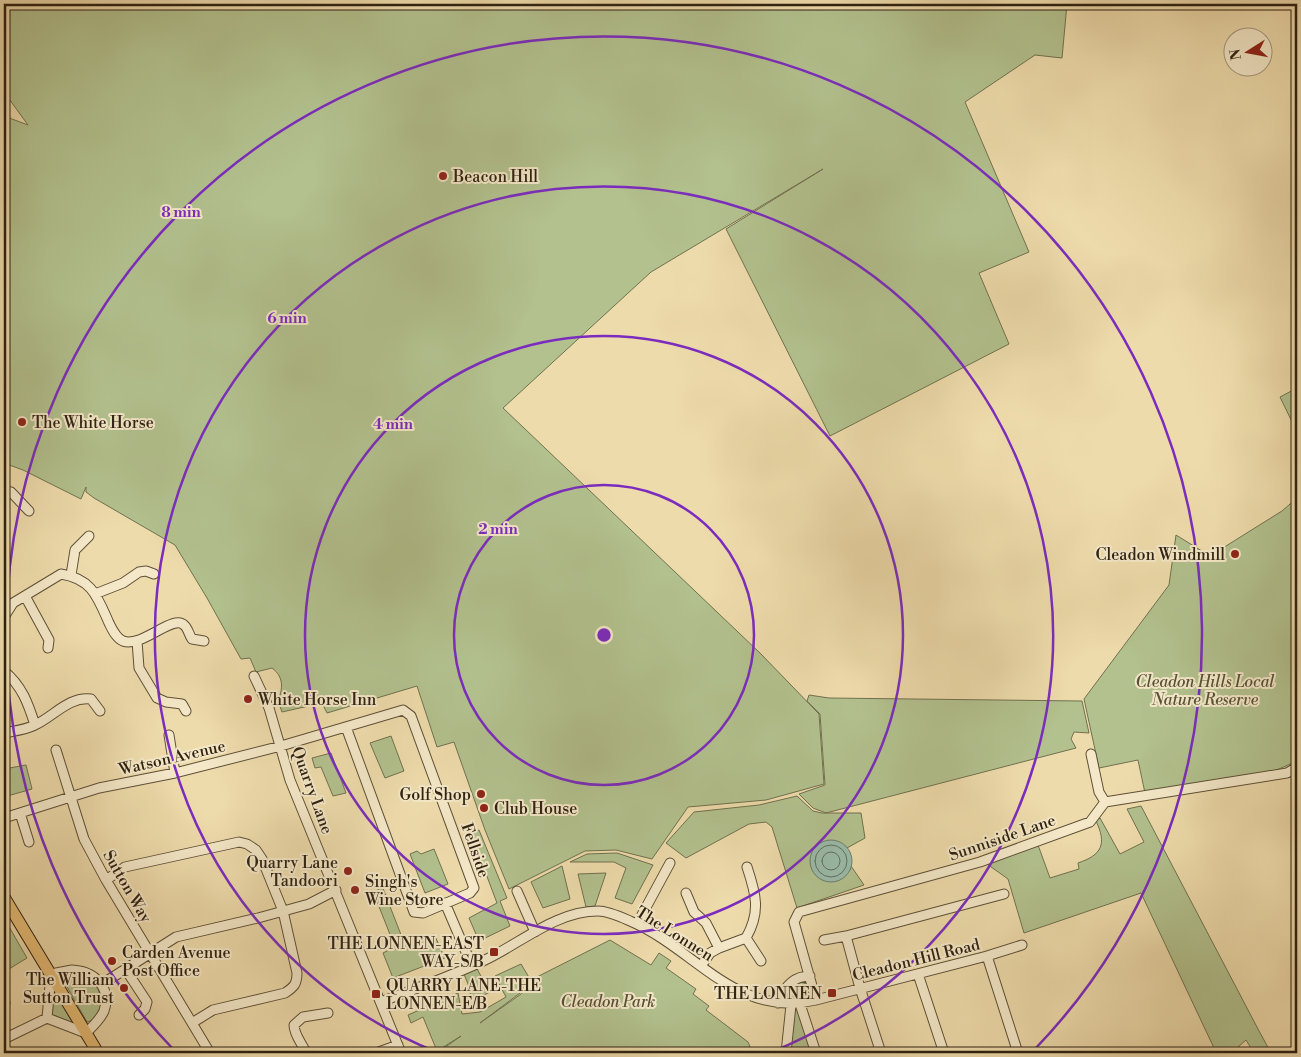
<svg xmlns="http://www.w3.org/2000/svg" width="1301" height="1057" viewBox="0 0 1301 1057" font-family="'Libre Bodoni',serif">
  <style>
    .green { fill: #b2c18e; stroke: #707150 }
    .water { fill: #99bba9; stroke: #6e7d6d }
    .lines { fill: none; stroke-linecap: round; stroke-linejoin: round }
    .shore { stroke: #646e5e; stroke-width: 1 }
    .minor-casing { stroke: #5e5038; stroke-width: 11 }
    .major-casing { stroke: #2e2112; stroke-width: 13 }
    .minor { stroke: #f4e8c8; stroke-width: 9 }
    .major { stroke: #e7be76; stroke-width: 11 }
    .ring { fill: none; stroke: #7b2cbf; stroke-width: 2.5 }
    .poi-dot { fill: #8f2418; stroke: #f4e8c8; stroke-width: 2 }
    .labels { text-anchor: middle; stroke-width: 4; stroke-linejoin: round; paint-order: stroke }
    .poi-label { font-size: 16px; fill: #2e2112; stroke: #f4e8c8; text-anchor: start }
    .park-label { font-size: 16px; font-style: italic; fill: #565137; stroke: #f4e8c8 }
    .street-label { font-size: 16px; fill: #2e2112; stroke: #f4e8c8 }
    .centre { fill: #7b2cbf; stroke: #f4e8c8; stroke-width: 2.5 }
    .ring-label { font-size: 15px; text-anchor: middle; font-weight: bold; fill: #7b2cbf; stroke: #f4e8c8; stroke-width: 4; stroke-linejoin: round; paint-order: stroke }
  </style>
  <rect width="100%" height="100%" fill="#eedbab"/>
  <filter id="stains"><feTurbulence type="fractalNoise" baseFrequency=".004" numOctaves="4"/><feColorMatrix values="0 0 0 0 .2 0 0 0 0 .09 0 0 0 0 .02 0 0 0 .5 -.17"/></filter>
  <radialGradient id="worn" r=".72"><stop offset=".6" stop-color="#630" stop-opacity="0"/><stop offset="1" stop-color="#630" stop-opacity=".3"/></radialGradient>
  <path class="green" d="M4,4H1067L1062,58L1035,55L965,102L1029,252L979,273L1009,344L830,436L726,229L823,169L651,272L503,408L760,653L819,714L824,784L766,800L688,807L652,859L616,850L585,851L509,889L485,830L454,742L437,747L417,686L327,713L322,703L282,712L278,701C283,688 284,677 272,668L256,672L250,658L241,659L207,598L175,545L94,498L86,492V487L81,499L23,470L4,463V116L28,125L4,92Z
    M1297,388V432L1280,397Z
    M1297,498V761L1270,773L1145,793L1138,760L1099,768L1084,699L1169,585L1176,535L1210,556L1282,511Z
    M809,695L829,698L1082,701L1089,733L1074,732L1071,739L1076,748L826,813L813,808L799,794L825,785L820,714L807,701Z
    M391,736L404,771L385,778L370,743Z
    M331,753L346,793L333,796L321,767L315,768L312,758Z
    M26,765L32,789L4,797V769Z
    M797,796L813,811L822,813H861L865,838L847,848L839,842L811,856C809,867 813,875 823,880L850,870L851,866L864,885L797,908L772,827L766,822L749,824L686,858L666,843L694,812L759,805Z
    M1141,806L1258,1029L1271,1053H1254L1246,1040L1231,1053H1208L1214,1048L1141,893L1024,933L1008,879L987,864L1038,845L1050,878L1079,869L1078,863C1102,855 1107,844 1096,821L1100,818L1120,854L1144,842L1127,809Z
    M479,830L507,898L500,901L510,926L479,941L469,918L497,903L471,834Z
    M434,849L448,884L425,893L410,854L417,851L421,854Z
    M617,853L653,865L632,904L615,898L626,868L614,862H570L587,854Z
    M562,866L570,899L543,908L531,882Z
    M377,873L405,945L434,934L445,958L393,978L383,953L395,947L374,894L379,892L374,878V874Z
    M606,873L595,906L586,907L578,874Z
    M4,918L27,958L4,972Z
    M610,940L651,965L659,953L671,961L666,968L696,989L693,994L709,1006L706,1010L748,1042L753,1053H437L461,1036L437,1051L423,1017L411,1023L408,1015L458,993L462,1014L480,1012L506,997L495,976L521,964L530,979L527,981L520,993L480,1023L521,994L529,981Z
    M477,969L490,992L472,1001L468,984L464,974Z
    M75,974C81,976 88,977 93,982C104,993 105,1018 87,1022L62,978L64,975Z
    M800,981L808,985C811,999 801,999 790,1000L785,997L791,987Z
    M53,989L75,1024L51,1014Z
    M793,1009L798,1010L811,1053H787Z"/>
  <path class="water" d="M810 861a21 21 0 1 1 42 0a21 21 0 1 1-42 0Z"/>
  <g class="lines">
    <path class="shore" d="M815 861a16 16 0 1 1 32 0a16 16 0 1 1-32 0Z
      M822 861a9 9 0 1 1 18 0a9 9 0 1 1-18 0Z"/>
    <defs>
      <path id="minor" d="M4,491L11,492L29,511
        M71,575L75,550L89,536
        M95,594L123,583L139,572L146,571L154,574
        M25,596L49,640L48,648
        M4,617L13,603L61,574C92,579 97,596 109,623C112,629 116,638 123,641C142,648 173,614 184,625C188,628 189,635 192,639L204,641
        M137,641L139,668L157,698L166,702L182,704L186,711
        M4,671C22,686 28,703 35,725
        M254,676L269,708L290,780L401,1053
        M4,733C14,731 25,730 35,725C53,717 69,696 91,699L100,711
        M169,735L175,773
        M56,750L84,839L106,880L210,1053
        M1091,754L1099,792L1105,802
        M20,813L29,842
        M4,818L99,788L175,773L281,746L403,710L411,716L474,888L470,893L423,913L414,912L346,727
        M106,880L125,867L239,842L247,844L256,850L262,859L283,911L297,973C297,984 294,987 285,993L213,1010L192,1023
        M517,891L535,932
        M686,893L694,912L706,923L719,948
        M445,903L472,966
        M637,924L670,863
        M746,938L761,961
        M824,940L846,936
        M987,956L1018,1053
        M701,966L710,953L719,948L746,938C761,912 756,894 747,867
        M72,970C94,971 112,987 104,1011C100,1020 93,1026 86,1033L47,1018L51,974Z
        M126,970L147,1002L145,1009L139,1015
        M918,974L944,1053
        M102,984L176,937L258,918L309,904L336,890
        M816,1000L794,922L799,912L980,862L1090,822L1105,802L1287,773L1297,767
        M381,1002C416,988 453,976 487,959C522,942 557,911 598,911C608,911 621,917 630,921C696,949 736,1019 816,1000L987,956L1022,945
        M778,1003C784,987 793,976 810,976
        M4,1004L5,1003
        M800,1004L816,1053
        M4,1039L47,1018
        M306,1053C302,1043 294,1035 294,1025L303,1017L328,1013
        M376,1053L398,1045
        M786,1053L791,1005
        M881,1053L860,988L846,936L1004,894"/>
      <path id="major" d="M4,897L98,1053"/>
    </defs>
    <use href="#minor" class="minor-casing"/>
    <use href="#major" class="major-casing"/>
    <use href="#minor" class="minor"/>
    <use href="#major" class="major"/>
  </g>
  <g class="ring">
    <circle cx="604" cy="635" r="150"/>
    <circle cx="604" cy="635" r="299"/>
    <path d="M439 1053A449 449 0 1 1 769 1053"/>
    <path d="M174 1050A598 598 0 1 1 1034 1050"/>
  </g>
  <g class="poi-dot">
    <circle cx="443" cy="176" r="5"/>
    <circle cx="22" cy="422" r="5"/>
    <circle cx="1235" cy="554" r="5"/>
    <circle cx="248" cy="699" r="5"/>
    <circle cx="481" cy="794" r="5"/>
    <circle cx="484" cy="808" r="5"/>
    <circle cx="348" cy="871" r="5"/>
    <circle cx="355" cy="890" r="5"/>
    <rect x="489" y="947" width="10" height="10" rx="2.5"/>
    <circle cx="112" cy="961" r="5"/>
    <circle cx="124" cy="988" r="5"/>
    <rect x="827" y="988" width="10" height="10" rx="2.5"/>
    <rect x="371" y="989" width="10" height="10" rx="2.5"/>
  </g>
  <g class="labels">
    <g class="poi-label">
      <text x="453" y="182">Beacon Hill</text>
      <text x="32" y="428">The White Horse</text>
      <text x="1225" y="560" text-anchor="end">Cleadon Windmill</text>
      <text x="258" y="705">White Horse Inn</text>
      <text x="471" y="800" text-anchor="end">Golf Shop</text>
      <text x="494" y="814">Club House</text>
      <text x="338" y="868" text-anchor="end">Quarry Lane<tspan x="338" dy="18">Tandoori</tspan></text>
      <text x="365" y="887">Singh's<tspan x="365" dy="18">Wine Store</tspan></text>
      <text x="484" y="949" text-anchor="end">THE LONNEN-EAST<tspan x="484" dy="18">WAY-S/B</tspan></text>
      <text x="122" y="958">Carden Avenue<tspan x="122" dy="18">Post Office</tspan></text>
      <text x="114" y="985" text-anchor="end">The William<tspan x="114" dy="18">Sutton Trust</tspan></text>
      <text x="386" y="991">QUARRY LANE-THE<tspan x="386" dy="18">LONNEN-E/B</tspan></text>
      <text x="822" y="999" text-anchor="end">THE LONNEN</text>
    </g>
    <g class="park-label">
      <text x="1205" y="687">Cleadon Hills Local<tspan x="1205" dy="18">Nature Reserve</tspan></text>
      <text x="608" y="1007">Cleadon Park</text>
    </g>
    <g class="street-label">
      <text transform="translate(172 757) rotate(-13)" y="6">Watson Avenue</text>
      <text transform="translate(313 790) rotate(70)" y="6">Quarry Lane</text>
      <text transform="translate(1002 837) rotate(-19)" y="6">Sunniside Lane</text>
      <text transform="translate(476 850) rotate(71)" y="6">Fellside</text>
      <text transform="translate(128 886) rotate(60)" y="6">Sutton Way</text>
      <text transform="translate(675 933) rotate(32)" y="6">The Lonnen</text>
      <text transform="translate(916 959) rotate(-14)" y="6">Cleadon Hill Road</text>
    </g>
  </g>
  <circle cx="604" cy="635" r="8" class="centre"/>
  <g class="ring-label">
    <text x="181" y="217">8 min</text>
    <text x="287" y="323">6 min</text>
    <text x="393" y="429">4 min</text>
    <text x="498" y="534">2 min</text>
  </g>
  <rect width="1301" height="1057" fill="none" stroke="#eedbab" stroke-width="20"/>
  <rect x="5" y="5" width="1291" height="1047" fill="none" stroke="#2e2112" stroke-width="2.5"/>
  <rect x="10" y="10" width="1281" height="1037" fill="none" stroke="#2e2112"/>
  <g transform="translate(1248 52) rotate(259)"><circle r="24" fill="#f4e8c8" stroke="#a5987f"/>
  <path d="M0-4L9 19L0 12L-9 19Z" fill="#8f2418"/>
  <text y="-8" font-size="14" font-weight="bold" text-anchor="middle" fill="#2e2112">N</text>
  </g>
  <rect width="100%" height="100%" filter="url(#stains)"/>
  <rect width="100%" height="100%" fill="url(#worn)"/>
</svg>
